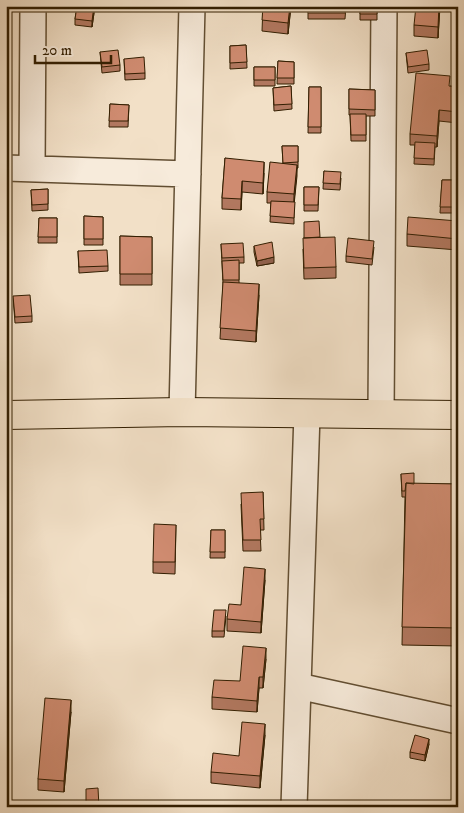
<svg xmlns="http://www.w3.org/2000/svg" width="464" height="813" viewBox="0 0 464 813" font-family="'IM FELL DW Pica',serif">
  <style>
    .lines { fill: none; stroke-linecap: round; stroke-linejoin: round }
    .street-casing { stroke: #624e32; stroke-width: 28 }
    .primary-casing { stroke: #321e01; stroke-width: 30 }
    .street { stroke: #f7ebdb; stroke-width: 25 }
    .primary { stroke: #f2e0c7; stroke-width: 28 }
    .wall { fill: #b27860; stroke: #321e01 }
    .shaded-wall { fill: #91614e; stroke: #321e01 }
    .building { fill: #cf8b70; stroke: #321e01 }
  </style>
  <rect width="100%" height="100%" fill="#f2e0c7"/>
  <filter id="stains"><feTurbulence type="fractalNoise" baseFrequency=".004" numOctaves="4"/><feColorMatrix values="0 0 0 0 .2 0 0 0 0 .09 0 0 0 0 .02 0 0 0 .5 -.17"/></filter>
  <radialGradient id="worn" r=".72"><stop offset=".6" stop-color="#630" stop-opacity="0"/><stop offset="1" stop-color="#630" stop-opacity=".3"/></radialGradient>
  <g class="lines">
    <defs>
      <path id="street" d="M6,168L188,174
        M32,169L33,6
        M182,412L192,6
        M381,414L384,6
        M298,686L458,721
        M294,807L307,414"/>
      <path id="primary" d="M6,415L182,412L458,415"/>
    </defs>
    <use href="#street" class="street-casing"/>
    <use href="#primary" class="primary-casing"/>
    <use href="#street" class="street"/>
    <use href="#primary" class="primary"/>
  </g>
  <path class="wall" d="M77,6H95L92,27L75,25V19Z
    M263,6H291L288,34L262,31Z
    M308,6H346L345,19H308Z
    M360,6H377V20H360Z
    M440,6L438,38L414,36V25Z
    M246,45L247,68L230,69V46Z
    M100,52L120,65V71L102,73Z
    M406,53L429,64V70L408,73Z
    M124,59L145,73V79L125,80Z
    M278,61L294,62V84H277Z
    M254,67H275V86H254Z
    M291,86L292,109L274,111L273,88Z
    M450,86L458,87V123L439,121L437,147H435L434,165L414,164L415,145H410V134Z
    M309,87H321V133H308Z
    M349,89L375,90V116H366V141H351L350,115H349Z
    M110,104L129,105L128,127H109Z
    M282,146H298V168H297L294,202V224L270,222L271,203H267V192L283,163Z
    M225,158L264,173L263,194L242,192L241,210L222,209V198Z
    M324,171L341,178L340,190L323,189Z
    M442,180H458L457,213H440Z
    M304,187H319L318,211H304Z
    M48,189V210L32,211L31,190Z
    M84,216L103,217V245H84Z
    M39,218H57V243H38Z
    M458,221V250L407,246V234Z
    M120,236L152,237V285H120Z
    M320,237L336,267V278L304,279L303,249Z
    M221,244L244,257V263H239V283L259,295L256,342L220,339L223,284Z
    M254,246L274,263L257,266L254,252Z
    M374,247L372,265L346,262V256Z
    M78,251L108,266V271L79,273Z
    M13,296L32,316V322L15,323Z
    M401,474L414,484H458V646L402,645L405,497H402Z
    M263,492L264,530H260L261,551H243L241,504Z
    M176,525L175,574L153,573V562Z
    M211,530H225V558H210Z
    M265,580L261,633L227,631V619Z
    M226,616L224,637H212V631Z
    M266,659L263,688H259L257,712L212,709V697L240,681Z
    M71,712L64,792L38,790V779Z
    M265,735L260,788L211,783V772L239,756Z
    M429,744L425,761L410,758V752Z"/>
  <path class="shaded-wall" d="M94,6H95L92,27V21Z
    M290,6H291L288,34V23Z
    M439,6H440L438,38V27Z
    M439,110V121L437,147V136Z
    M264,162V173L263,194V183Z
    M297,165V176L294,205V194Z
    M242,181V192L241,210V199Z
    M274,257V263L257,266V261Z
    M259,284V295L256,342V331Z
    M265,569V580L261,633V622Z
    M266,648V659L263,688V677Z
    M259,677V688L257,712V701Z
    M71,700V712L64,792V781Z
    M265,724V735L260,788V776Z
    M429,739V744L425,761V755Z"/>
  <path class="building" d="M77,6H94L92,21L75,19Z
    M263,6H290L288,23L262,20Z
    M308,6H345V13H308Z
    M360,6H377V14H360Z
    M416,6H439L438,27L414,25Z
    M246,45L247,62L230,63V46Z
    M118,50L120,65L102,67L100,52Z
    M427,50L429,64L408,67L406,53Z
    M144,57L145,73L125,74L124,59Z
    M278,61L294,62V78H277Z
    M254,67H275V80H254Z
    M416,73L450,76L449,86L458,87V112L439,110L437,136L410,134Z
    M291,86L292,104L274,105L273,88Z
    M309,87H321V127H308Z
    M349,89L375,90V110L349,109Z
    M110,104L129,105L128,121H109Z
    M350,114H366V135H351Z
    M415,142L435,143L434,159L414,158Z
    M282,146H298V162L283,163Z
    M225,158L264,162L263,183L242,181L241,199L222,198Z
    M270,162L297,165L294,194L267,192Z
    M324,171L341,172L340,184L323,183Z
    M442,180H458L457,207H440Z
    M304,187H319L318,205H304Z
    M48,189V204L32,205L31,190Z
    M271,201L295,202L294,218L270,216Z
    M84,216L103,217V239H84Z
    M408,217L458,221V239L407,234Z
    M39,218H57V237H38Z
    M319,221L320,237L304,238V222Z
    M120,236L152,237V274H120Z
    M335,237L336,267L304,268L303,238Z
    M348,238L374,241L372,259L346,256Z
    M272,242L274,257L257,261L254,246Z
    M243,243L244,257L222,258L221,244Z
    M107,250L108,266L79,267L78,251Z
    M239,260V280H223L222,261Z
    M223,282L259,284L256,331L220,328Z
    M30,295L32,316L15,317L13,296Z
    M414,473V484L406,483L405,491H402L401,474Z
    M406,483L458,484V628L402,627Z
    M263,492L264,519H260L261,540H243L241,493Z
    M154,524L176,525L175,562H153Z
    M211,530H225V552H210Z
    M244,567L265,569L261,622L227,619L229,604L241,605Z
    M214,610H226L224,631H212Z
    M243,646L266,648L263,677H259L257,701L212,697L214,680L240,681Z
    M45,698L71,700L64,781L38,779Z
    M242,722L265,724L260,776L211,772L213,753L239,756Z
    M415,735L429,739L425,755L410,752Z
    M98,788L99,807H86V789Z"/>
  <rect width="464" height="813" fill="none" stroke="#f2e0c7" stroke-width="25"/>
  <rect x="8" y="8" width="449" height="798" fill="none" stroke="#321e01" stroke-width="2.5"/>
  <rect x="12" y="12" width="439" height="788" fill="none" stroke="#321e01"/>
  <path d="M35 55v8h76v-8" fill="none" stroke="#321e01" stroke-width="2.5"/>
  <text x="42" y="55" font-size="15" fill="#321e01" stroke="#f7ebdb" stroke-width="4" paint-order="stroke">20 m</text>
  <rect width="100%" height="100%" filter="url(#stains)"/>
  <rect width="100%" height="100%" fill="url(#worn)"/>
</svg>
